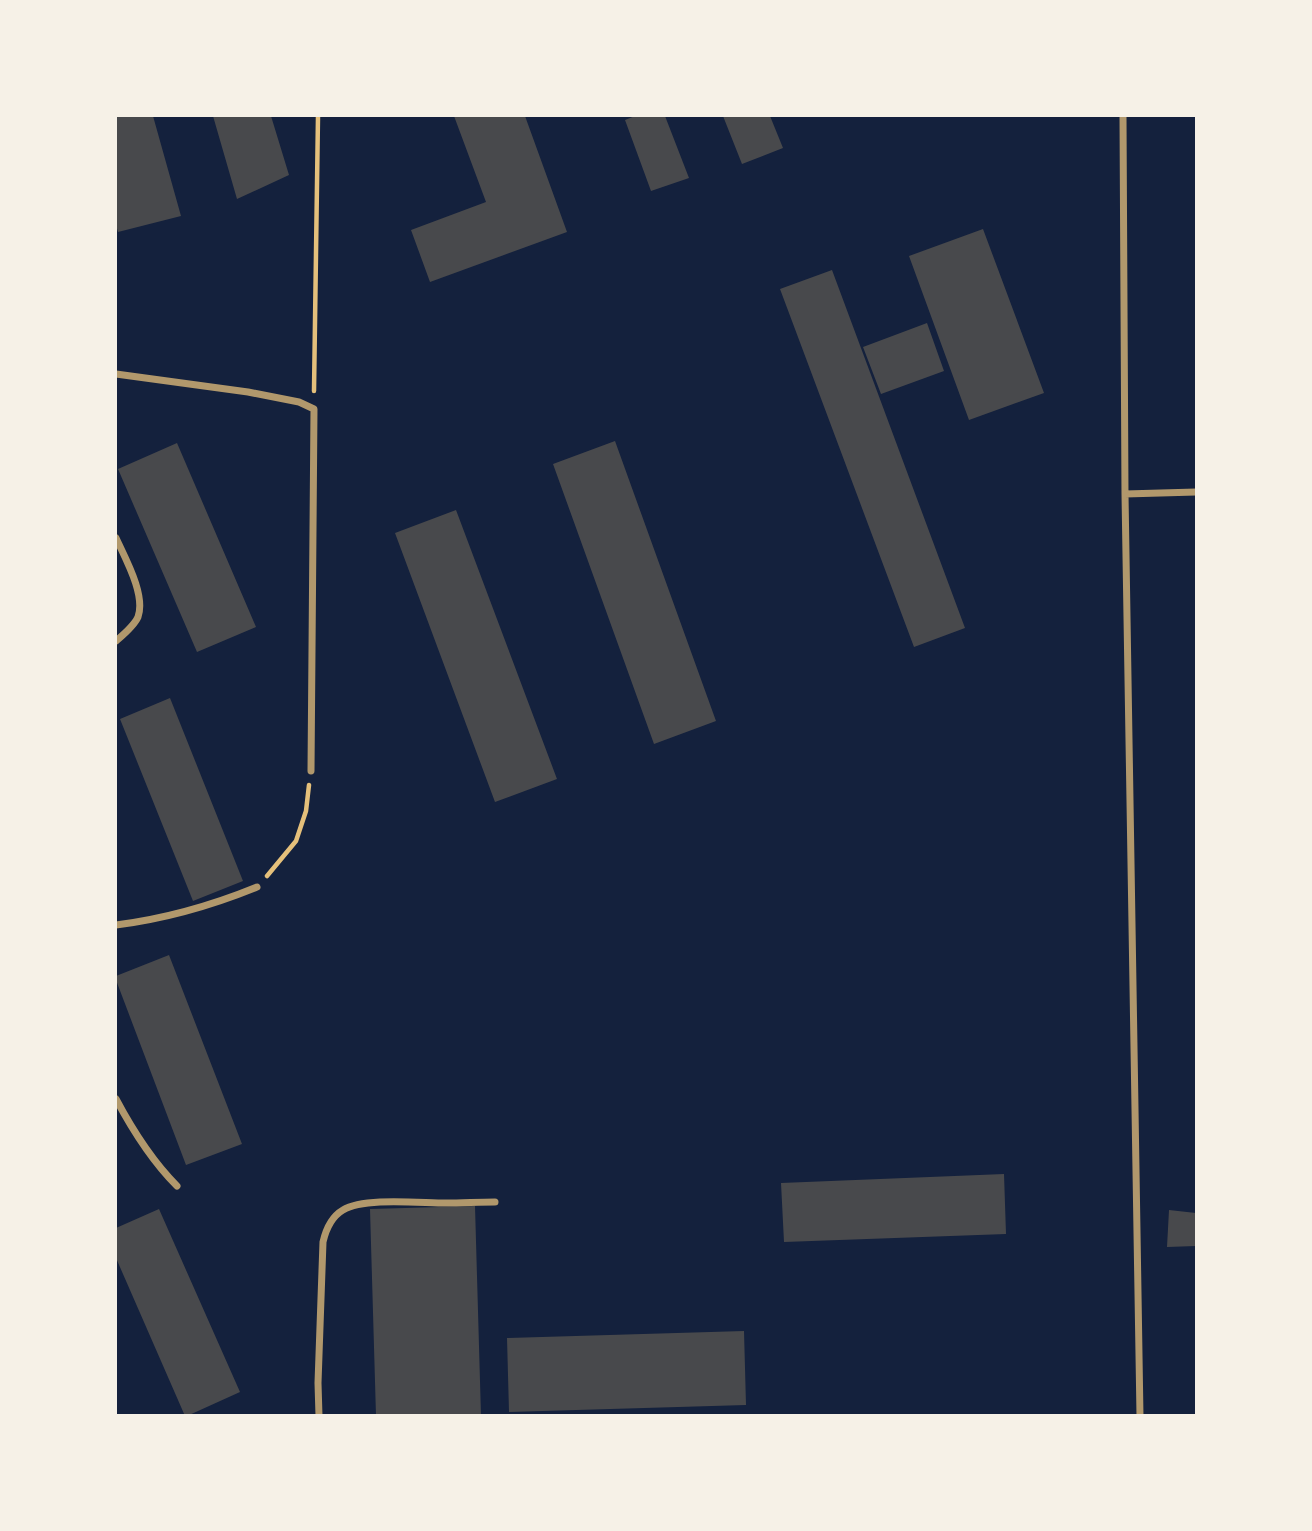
<svg xmlns="http://www.w3.org/2000/svg" width="1312" height="1531" viewBox="0 0 1312 1531" font-family="'DejaVu Sans',sans-serif">
  <style>
    .building { fill: #48494c }
    .lines { fill: none; stroke-linecap: round; stroke-linejoin: round }
    .path { stroke: #e5c07b; stroke-width: 4.5 }
    .minor { stroke: #b1986c; stroke-width: 7 }
  </style>
  <rect width="100%" height="100%" fill="#14213d"/>
  <path class="building" d="M116,116H153L181,216L118,232L116,225Z
    M213,116H271L289,175L237,199Z
    M454,116H525L567,232L430,282L411,230L486,202Z
    M635,116H665L689,178L651,191L625,120Z
    M723,116H770L783,148L742,164Z
    M983,229L1044,393L969,420L909,256Z
    M832,270L965,628L914,647L780,289Z
    M927,323L944,371L881,394L863,347Z
    M615,441L716,721L654,744L553,464Z
    M177,443L256,627L197,652L118,469Z
    M456,510L557,779L495,802L395,533Z
    M170,698L243,881L193,901L120,719Z
    M169,955L242,1144L186,1165L116,980V976Z
    M1004,1174L1006,1234L784,1242L781,1183Z
    M475,1206L481,1416H376L370,1209Z
    M159,1209L240,1392L187,1416H185L116,1258V1228Z
    M1169,1210L1196,1213V1246L1167,1247Z
    M744,1331L746,1405L509,1412L507,1338Z"/>
  <g class="lines">
    <path class="path" d="M314,391L318,116
      M267,876L296,841L306,811L309,785"/>
    <path class="minor" d="M1123,116L1125,494L1140,1416
      M116,374L248,392L299,402L314,409L311,771
      M1125,494L1196,492
      M116,538C125,558 146,595 138,617C134,626 123,635 116,641
      M116,925C163,919 213,905 257,887
      M116,1099C133,1131 151,1160 177,1186
      M319,1416L318,1383L323,1242C326,1229 331,1217 343,1210C364,1197 420,1203 446,1203C462,1203 479,1202 495,1202"/>
  </g>
  <rect width="1312" height="1531" fill="none" stroke="#f6f1e7" stroke-width="234"/>
</svg>
